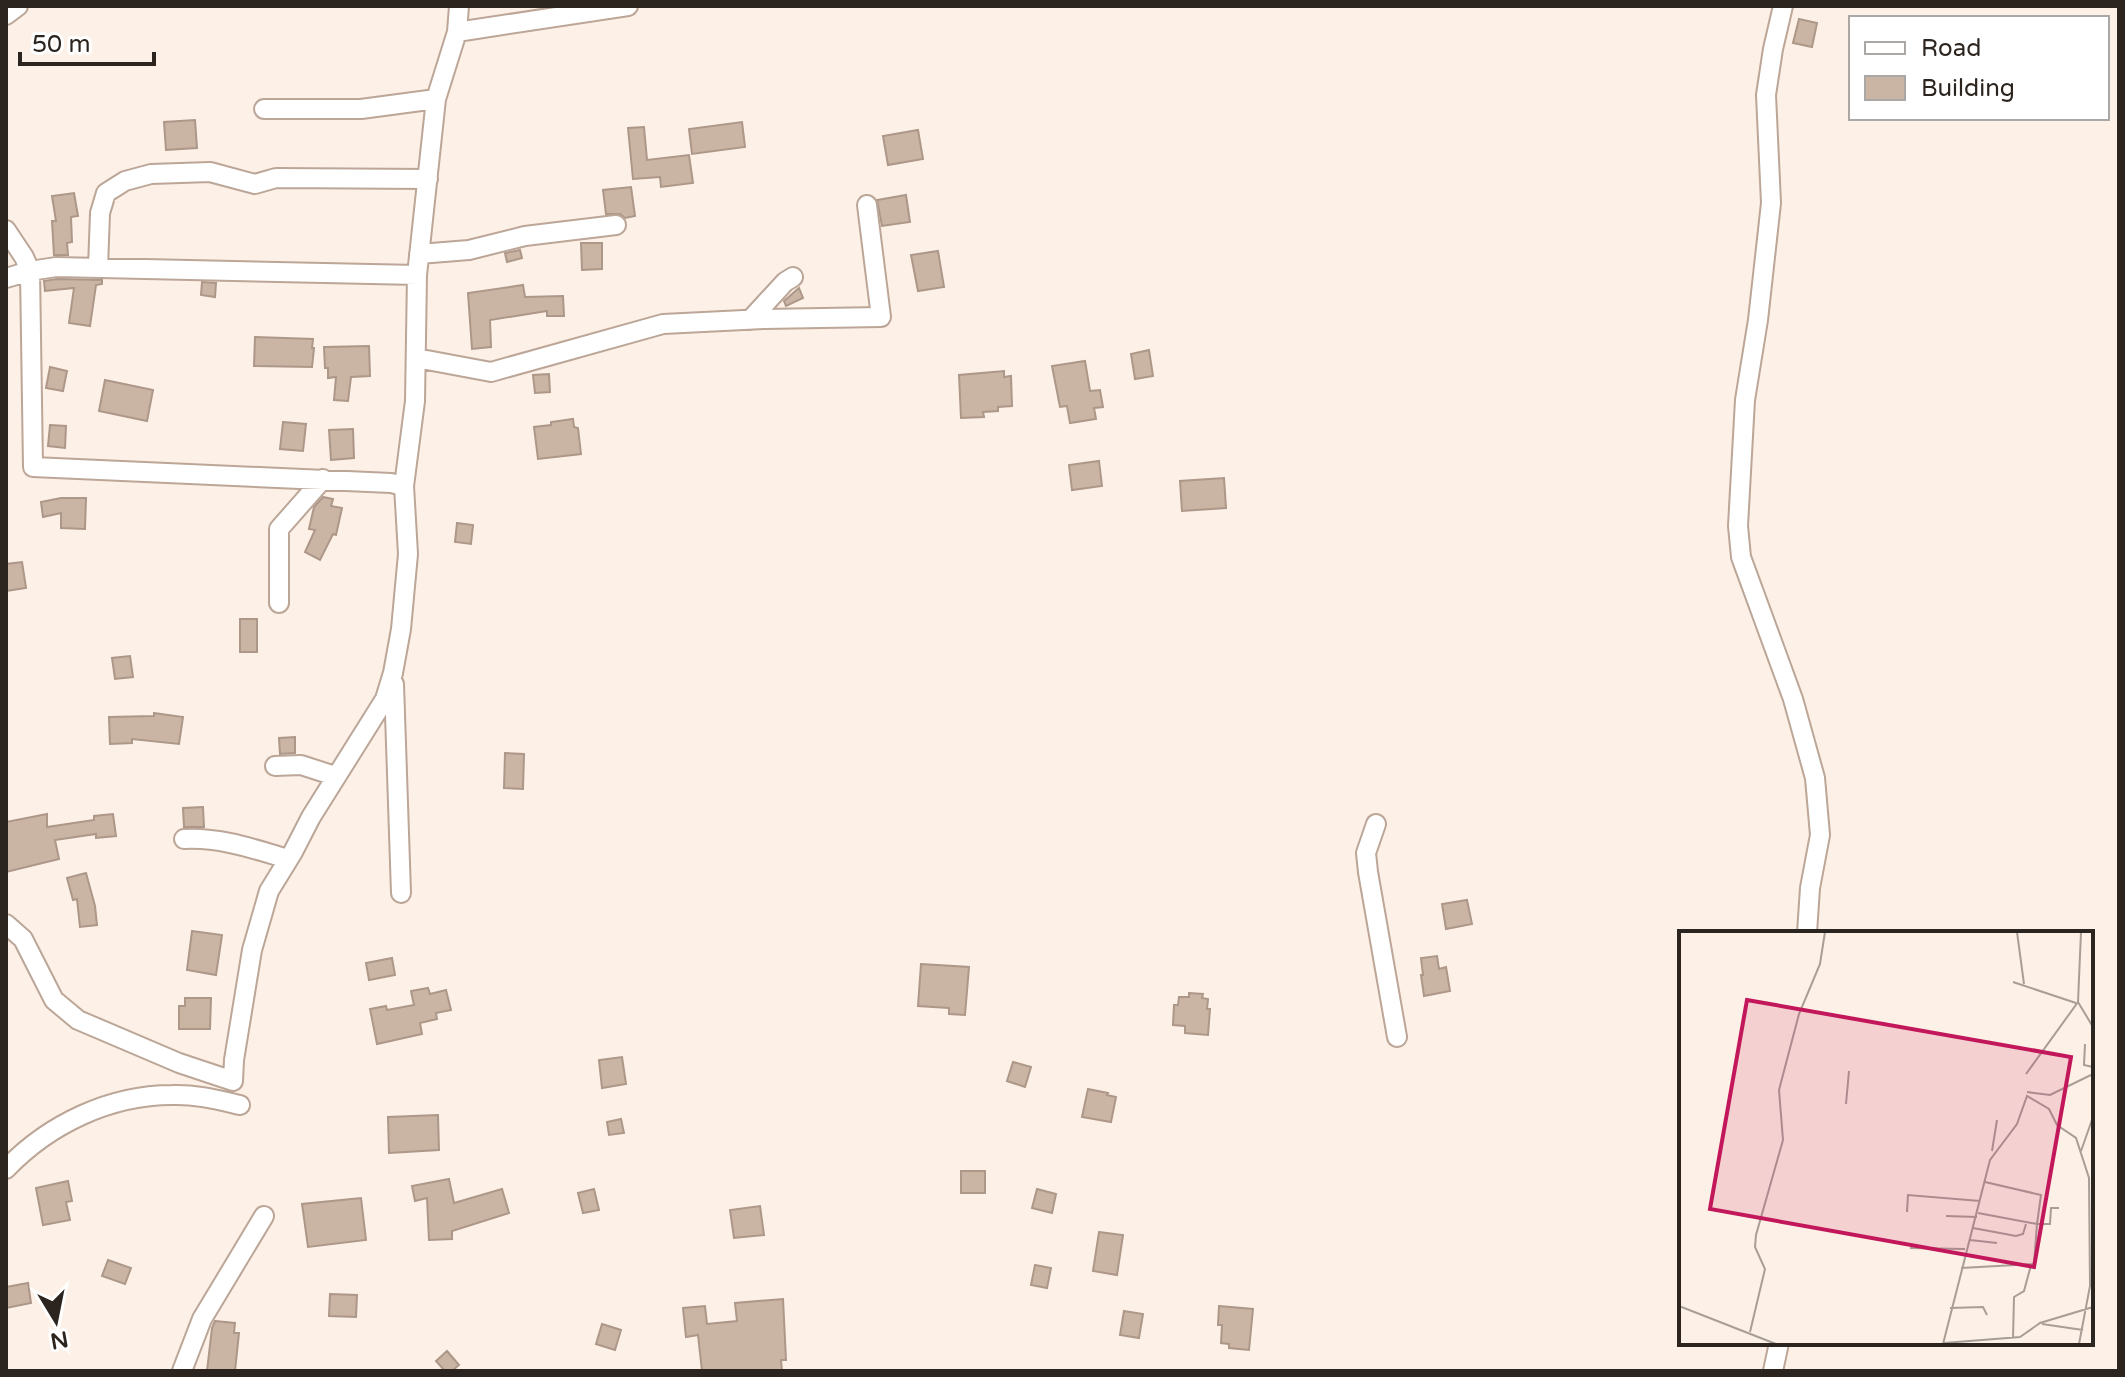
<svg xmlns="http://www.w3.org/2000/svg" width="2125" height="1377" viewBox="0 0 2125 1377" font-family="'Varela Round',sans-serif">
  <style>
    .building { fill: #cab5a5; stroke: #ac9788; stroke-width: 2 }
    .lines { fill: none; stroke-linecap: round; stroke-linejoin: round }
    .minor-casing { stroke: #bba697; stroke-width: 22 }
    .minor { stroke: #fff; stroke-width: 18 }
    .inset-road { fill: none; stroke: #a99e96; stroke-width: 2 }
    .view { fill: #c2185b; fill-opacity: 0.15; stroke: #c2185b; stroke-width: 4 }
    .inset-edge { fill: none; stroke: #2c241e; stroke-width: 4 }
  </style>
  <rect width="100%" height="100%" fill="#fdf0e6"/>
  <path class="building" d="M1799,19L1817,23L1812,47L1793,43Z
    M195,120L197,148L166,150L164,122Z
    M742,122L745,147L692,154L689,129Z
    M644,127L647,160L689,155L693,183L661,187L660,177L633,179L628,128Z
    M918,130L923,159L888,165L883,136Z
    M631,187L635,216L625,218L620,214H606L603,190Z
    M74,193L78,216L71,217L72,242L67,243L68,255H54L52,221H56L52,196Z
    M906,195L910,222L882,226L877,200Z
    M581,243H602V269L582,270Z
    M520,250L522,258L507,262L505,253Z
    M938,251L944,287L918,291L911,255Z
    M57,279L102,280V284L96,285L90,326L69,323L74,288L45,291L44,281Z
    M202,282L216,283L215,297L201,295Z
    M523,285L525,297L563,296L564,316H547V311L490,320L491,347L472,349L468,293Z
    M799,288L803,298L786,306L784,301Z
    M255,337L313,339L312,348H314L312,367L254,366Z
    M369,346L370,376L351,377L348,401L334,400L336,377L328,378V368H325L324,347Z
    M1149,350L1153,376L1135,379L1131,354Z
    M1085,361L1090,391L1100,390L1103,407L1094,408L1096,419L1070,423L1067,406L1060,407L1052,366Z
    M50,367L67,371L63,391L46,388Z
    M1004,371V377L1011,376L1012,406L998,407V411L983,412L984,417L961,418L959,375Z
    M549,374L550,392L535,393L533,375Z
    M105,380L153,390L147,421L99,411Z
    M573,419L574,427L578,428L581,454L538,459L534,427L551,425V422Z
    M283,422L306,424L303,451L280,449Z
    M50,425L66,426L65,448L48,446Z
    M353,429L354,458L331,460L329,430Z
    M1099,461L1102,486L1072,490L1069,465Z
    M1224,478L1226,508L1182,511L1180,481Z
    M323,497L333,499L331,506L342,508L336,535L333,534L320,560L305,552L315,530L309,529L314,507Z
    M61,498H86L85,529L61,528V513L43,517L41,502Z
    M457,523L473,525L471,544L455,542Z
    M22,562L26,588L6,591V564Z
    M240,619H257V652H240Z
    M130,656L133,677L115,679L112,658Z
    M154,713L183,717L179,744L132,739V743L110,744L109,717L154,716Z
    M295,737V753L280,754L279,738Z
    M505,753L524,754L523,789L504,788Z
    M203,807L204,827H184L183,808Z
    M47,814V827L94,820V816L113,814L116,836L96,838V834L55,840L59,859L6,872V822Z
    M86,873L95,906L97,925L80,927L77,899L73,900L67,878Z
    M1467,900L1472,924L1446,929L1442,904Z
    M192,931L222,935L216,975L187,970Z
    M1437,956L1439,969L1446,967L1450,991L1424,996L1421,975H1423L1421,958Z
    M392,958L395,975L369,980L366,963Z
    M921,964L969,967L965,1015L949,1014V1008L918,1006Z
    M428,988L430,994L446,990L451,1010L436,1013L437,1019L420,1023L422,1034L377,1044L370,1009L386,1006L387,1010L414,1005L411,991Z
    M1189,993L1203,994L1202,998L1208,999L1207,1009H1210L1208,1035L1185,1033V1026L1173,1025L1174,1005H1178L1179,997H1189Z
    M185,998H211L210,1029H179V1006H185Z
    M622,1057L626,1084L602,1088L599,1060Z
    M1013,1062L1031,1067L1025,1087L1007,1081Z
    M1088,1089L1108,1093L1107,1095L1116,1097L1111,1122L1082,1117Z
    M438,1115L439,1150L389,1153L388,1117Z
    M621,1119L624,1133L609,1135L607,1122Z
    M961,1171H985V1193H961Z
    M449,1179L454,1203L502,1189L509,1213L452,1231V1239L429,1240L427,1198L415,1201L412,1186Z
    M68,1181L72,1201L66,1202L70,1220L43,1225L36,1188Z
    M594,1189L599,1210L583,1213L578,1193Z
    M1037,1189L1056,1194L1052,1213L1032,1208Z
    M361,1198L366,1240L308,1247L302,1204Z
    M760,1206L764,1235L734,1238L730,1210Z
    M1099,1232L1123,1235L1117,1275L1093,1271Z
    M108,1260L131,1268L125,1284L102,1276Z
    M1035,1265L1051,1268L1047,1288L1031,1285Z
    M28,1283L31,1303L6,1308V1287Z
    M330,1294L357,1295L356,1317L329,1316Z
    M783,1299L786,1360H781L782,1371H702L698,1335L686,1337L683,1308L705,1306L707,1324L737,1321L735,1303Z
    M1219,1306L1253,1309L1249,1350L1229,1348V1344L1221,1343L1222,1325H1218Z
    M1124,1311L1143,1314L1139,1338L1120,1335Z
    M215,1321L235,1323L234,1333H239L235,1371H207L212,1328Z
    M602,1324L621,1330L615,1350L596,1344Z
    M447,1351L459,1365L452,1371H445L436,1361Z"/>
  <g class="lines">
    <defs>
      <path id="minor" d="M1783,6L1773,49L1766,95L1771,203L1758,320L1745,400L1738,526L1741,557L1793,699L1815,778L1820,835L1810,888L1807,933
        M6,15L18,6
        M457,32L628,6
        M264,109H361L436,99
        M6,230L24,257L30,271L6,278
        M419,254L469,250L525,236L616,225
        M98,268L100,213L106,193L125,181L151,174L210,172L255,184L276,178L428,179
        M750,320L785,282L793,277
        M416,358L491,372L663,324L764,319L881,317L867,205
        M404,486L391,483L33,467L30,271L56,267L417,275
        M279,603V529L323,479
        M394,684L401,893
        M275,766L301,765L335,776
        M1376,824L1366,853L1368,872L1397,1037
        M184,839C220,837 254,849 288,859
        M6,924L23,939L54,1000L78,1020L179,1063L233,1081L234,1060L252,950L269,891L293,852L311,817L385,699L393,673L401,629L408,554L404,486L415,401L417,275L436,99L457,32L459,6
        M6,1169C49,1124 110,1095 172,1095C195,1094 218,1100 240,1105
        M182,1371L202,1319L264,1216
        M1773,1371L1779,1343"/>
    </defs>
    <use href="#minor" class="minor-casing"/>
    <use href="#minor" class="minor"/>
  </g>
  <g transform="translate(1679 931)">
    <rect width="414" height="414" fill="#fdf0e6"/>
    <path class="inset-road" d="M338,1L345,53M402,1L399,71L414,96M334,51L397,72M406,113L405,134L414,136M347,143L399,71M348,161L371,164L414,143M167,173L170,140M313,220L318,189M402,220L414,186M228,281L229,264L301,270M299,282L358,293L362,264L306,251M267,285L298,286M294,297L337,305L344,303L347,293M291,309L318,312M231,317L286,318M282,337L355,333L358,293H371L372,277H380M0,375L97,413M271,377L304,376L308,384M363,393L404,399M71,401L86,338L76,316L77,304L104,209L100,159L120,83L141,33L146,1M334,407L335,366L345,360L352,334M265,412L341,406L361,392L414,376M264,413L311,229L338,193L348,165L370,178L378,194L397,207L410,247L411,355L400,413"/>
    <path class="view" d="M68,69L392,126L355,336L31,278Z"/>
    <rect width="414" height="414" class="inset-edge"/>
  </g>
  <rect width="2125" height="1377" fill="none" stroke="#2c241e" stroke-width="16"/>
  <rect x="1849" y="16" width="260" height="104" fill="#ffffff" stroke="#aba7a5" stroke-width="2"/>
  <rect x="1865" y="42" width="40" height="12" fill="#ffffff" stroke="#aba7a5" stroke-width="2"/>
  <text x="1921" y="56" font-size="24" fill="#2c241e">Road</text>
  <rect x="1865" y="76" width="40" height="24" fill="#cab5a5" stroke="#aba7a5" stroke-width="2"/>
  <text x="1921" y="96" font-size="24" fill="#2c241e">Building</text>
  <g transform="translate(56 1321) rotate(170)" stroke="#ffffff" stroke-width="6" paint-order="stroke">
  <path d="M0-6L14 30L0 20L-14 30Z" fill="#2c241e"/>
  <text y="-12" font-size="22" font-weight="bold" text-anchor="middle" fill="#2c241e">N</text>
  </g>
  <path d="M20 52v12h134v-12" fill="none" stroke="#2c241e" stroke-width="4"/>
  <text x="32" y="52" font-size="24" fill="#2c241e" stroke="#ffffff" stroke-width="6" paint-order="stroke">50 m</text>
</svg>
